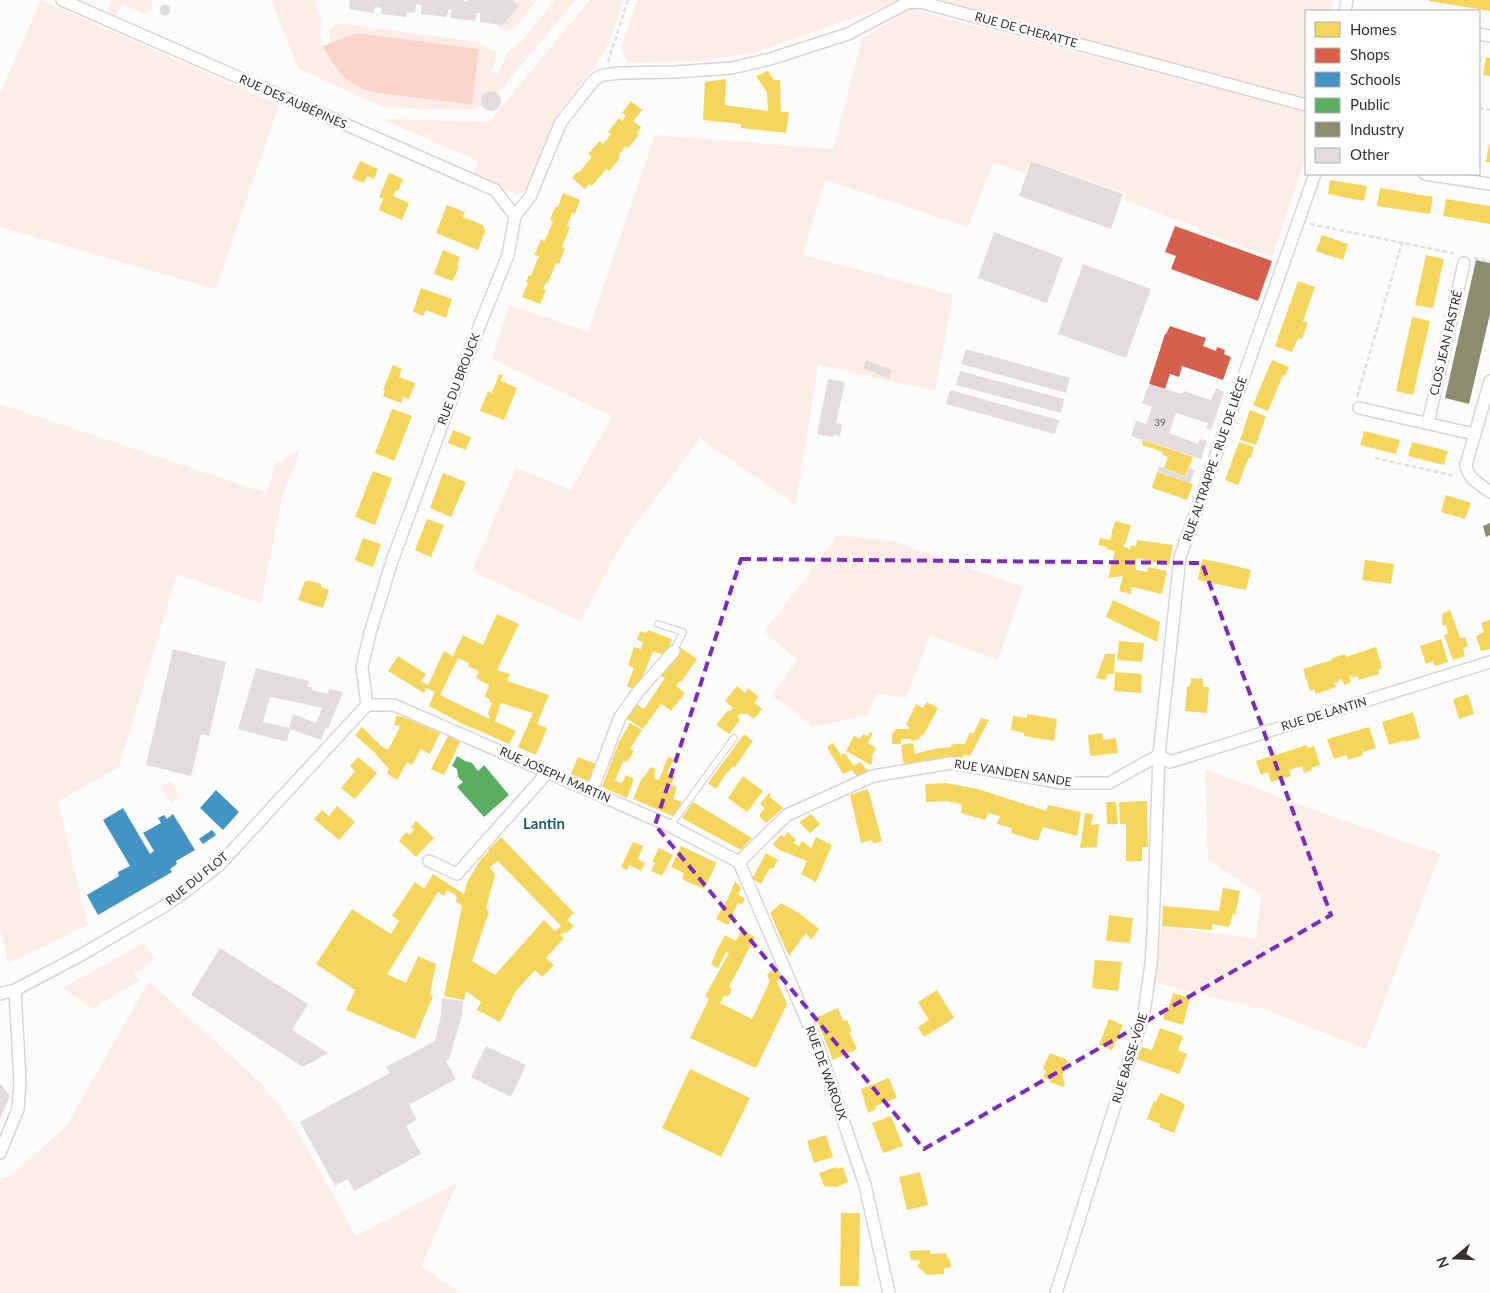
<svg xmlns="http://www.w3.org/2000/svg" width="1490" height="1293" viewBox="0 0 1490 1293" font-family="Lato,sans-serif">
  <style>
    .green { fill: #fcede9 }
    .water { fill: #fbd5cb }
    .homes { fill: #f6d55c; fill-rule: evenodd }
    .shops { fill: #d6604d }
    .schools { fill: #4393c3 }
    .public { fill: #5aae61 }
    .industry { fill: #8c8c6e }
    .building { fill: #e2dddc; fill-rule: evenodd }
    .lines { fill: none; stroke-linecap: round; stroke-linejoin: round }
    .lane-casing { stroke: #d9d5d3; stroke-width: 8 }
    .street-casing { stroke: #d9d5d3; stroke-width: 14 }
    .path { stroke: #e1e0e0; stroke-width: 2.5; stroke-dasharray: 5 2.5; stroke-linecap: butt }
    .lane { stroke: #fff; stroke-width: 5.5 }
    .street { stroke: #fff; stroke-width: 11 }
    .marked { fill: none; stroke: #7b2cbf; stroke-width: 4; stroke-dasharray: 10 6; stroke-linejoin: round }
    .labels { text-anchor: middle; stroke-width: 5; stroke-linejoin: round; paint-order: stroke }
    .number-label { font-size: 10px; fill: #635b5a }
    .street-label { font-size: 12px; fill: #39302e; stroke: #fff }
    .quarter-label { font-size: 15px; font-weight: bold; fill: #1e595c; stroke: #fff }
  </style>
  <rect width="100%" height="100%" fill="#fcfcfc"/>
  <path class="green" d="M41,0L279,105L216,289L0,227V94Z
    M113,0H151L153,8L150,12L146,14L122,4L116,17L108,14V6Z
    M271,0H315L321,22L320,34L323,46L330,59L337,70L352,83L368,90L377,93L472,105L479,49L357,33L331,43C327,31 331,23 344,24L478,42L496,52V59L491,72L498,74L509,50L515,47L521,42L555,0H576L497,94L482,105L472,110L386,108L299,69Z
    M512,0H517L521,2L522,0H537L517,25L505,32C500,30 499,29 499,24Z
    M590,0H623L610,41L594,67L558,114L529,184L524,192L516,194L473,175L478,161L380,118L386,119L489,122Z
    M637,0H902L757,52L707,60L628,63L621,48Z
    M940,0H1333L1332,11H1306V99Z
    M910,9L1306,112V157L1272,257L1198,230V227L1124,200L1126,193L1030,160L1026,173L993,163L968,227L825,180L803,255L953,295L935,391L818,365L796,505L700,438L623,542L580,621L472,571L516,468L571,490L612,416L492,359L509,305L588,332L655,135L833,149L862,39Z
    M0,404L266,493L276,464L301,449L282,497L261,603L177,574L119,767L58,801L88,925L8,963L0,928Z
    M838,535L893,541L1023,587L998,660L930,635L906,698L877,693L867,715L812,727L791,708L772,696L798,660L764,632Z
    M1205,769L1322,813L1440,854L1366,1049L1267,1010L1155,983L1162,927L1256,938L1261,895L1208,859Z
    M171,781L180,798L170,803L161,786Z
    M144,943L155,960L134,973L139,980L93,1009L63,988Z
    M149,981L265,1087L295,1127L356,1236L457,1183L421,1267L461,1293H0V1181L1,1178L11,1176L67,1125Z"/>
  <path class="water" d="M357,33L479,49L472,105L377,93C348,86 336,72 323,46Z"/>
  <path class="homes" d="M1429,0H1490V11L1429,1Z
    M1486,57L1490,58V76L1483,75Z
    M768,71L774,80H780L781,112H789L786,133L741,128V124L703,120L705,82L726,79L725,105L768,111L767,92L756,76Z
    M631,101L642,110L633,121L641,127L637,133L639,135L628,148L626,146L618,156L620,158L609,171L606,169L592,186L589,184L585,189L572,178L577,172L578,173L592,157L588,154L600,141L603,144L611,134L608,132L619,118L622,121L626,116L622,113Z
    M1489,144H1490V162H1486Z
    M360,161L378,169L374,179L367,176L364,183L352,178Z
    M389,173L403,179L398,191L396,190L393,196L409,203L402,220L379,210L383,199L379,197Z
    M1330,180L1367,186L1364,201L1328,194Z
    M1380,188L1433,197L1430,214L1377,206Z
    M563,193L580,200L575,214L572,213L567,226L570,227L562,247L565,249L562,256L559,264L556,263L548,283L546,282L543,289L546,290L540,304L522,297L528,283L526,282L527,279L529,275L531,276L539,256L534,255L538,247L541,239L545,241L553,221L550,220L555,207H558Z
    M1446,199L1490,206V224L1443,216Z
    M447,205L465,212L463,217L483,225L485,231L478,250L436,233Z
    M1322,235L1348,244L1343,260L1316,251Z
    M443,250L460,257L457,265L459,266L453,281L434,274Z
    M1426,255L1444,259L1433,308L1415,305Z
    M1298,281L1315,287L1303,321L1308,322L1302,339L1298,338L1292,352L1275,346Z
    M421,288L452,299L446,318L426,310L423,316L413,312Z
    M1412,317L1430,321L1413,395L1396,391Z
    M1272,360L1289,367L1285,376L1283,375L1268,411L1253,405Z
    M393,365L402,369L399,377L415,383L409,399L403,397L401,403L383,396L385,391L383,390Z
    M499,374L503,375L501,381L517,388L504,420L480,411L488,391L492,393Z
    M392,409L412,416L394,461L375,453Z
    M1250,410L1266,416L1256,445L1240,440Z
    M453,430L471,437L466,450L448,443Z
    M1364,431L1400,440L1396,454L1360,445Z
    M1143,440L1193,457L1185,476L1164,468L1168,457L1162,455L1163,452L1142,445Z
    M1239,442L1254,447L1251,458L1249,457L1238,485L1225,480Z
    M1412,442L1448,451L1444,465L1408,456Z
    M373,471L392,478L375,525L355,517Z
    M1157,472L1193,484L1187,500L1152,488Z
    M443,473L466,482L451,517L430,508Z
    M1446,495L1471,503L1465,519L1441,512Z
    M427,519L444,525L431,557L415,550Z
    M1115,521L1131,525L1127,538H1128L1123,546L1130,549L1131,545L1136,546L1137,540L1173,545L1169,565L1137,558L1135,565L1136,570L1147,572L1148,567L1167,571L1162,594L1132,587L1131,594L1119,591L1123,576L1108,578L1115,551L1106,549L1107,547L1098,545L1100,538L1110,540Z
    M363,538L381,544L373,567L355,560Z
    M1202,559L1223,563L1251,570L1246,590L1198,580Z
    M1365,560L1394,564L1391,584L1362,580Z
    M308,580L321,584V587L329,590L323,608L298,600L305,581L307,582Z
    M1113,600L1160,622L1157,642L1106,617Z
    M1450,610L1460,638L1465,637L1468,646L1463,648L1465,656L1453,660L1444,635L1448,633L1446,625L1443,626L1442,622L1443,613Z
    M497,614L519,624L497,670L510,674L507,681L549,695L537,724L547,728L536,755L518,747L533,713L501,703L495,721L516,731L509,744L461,723L429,706L435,692L426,688L424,693L388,671L398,656L426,674L421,681L428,685L444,651L453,656L463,635L483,645ZM458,658L469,663L468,666L479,671L476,678L489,685L485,697L490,699V702L492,703L488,714L490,716L489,719L440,695Z
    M1490,620V649L1481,651L1476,636L1484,632L1481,623Z
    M648,630L672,639L666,656L653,651L645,671L636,690L627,686L634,668L628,665L634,647L641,649L643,642L637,640L640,631L646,633Z
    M1441,639L1448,662L1435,666L1433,661L1426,664L1420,646Z
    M1119,641L1144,643L1142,662L1117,660Z
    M1376,647L1382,668L1378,670L1379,674L1359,680L1357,676L1353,678L1352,675L1349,676L1351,682L1344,685L1342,679L1339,680V682L1334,683L1336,687L1316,694L1314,689L1310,691L1303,669L1332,660V658L1345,654L1346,657Z
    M681,648L697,659L681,682L679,681L676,686L685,693L671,711L661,704L643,729L626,718L635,703L644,709L665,678L660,676Z
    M1105,654H1115L1114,674H1107L1106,680L1096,678Z
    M1115,672L1142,674L1141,693L1114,691Z
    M1191,678L1203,679V687H1209L1207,713L1185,711L1187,686H1190Z
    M737,686L745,693L748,688L759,697L754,702L762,709L754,719L746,713L744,715L741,713L737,717L740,720L729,734L716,725L728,710L730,711L733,708L725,701Z
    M1468,694L1474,714L1459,719L1453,699Z
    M927,702L938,708L923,736L921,735L919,739L911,741V739H901V744H892V734L896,729H909V727L906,725L916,704L923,708Z
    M1413,712L1420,738L1406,742L1405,740L1389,745L1382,722Z
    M1027,714L1057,719L1054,741L1024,736V733L1011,730L1013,716L1027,718Z
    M396,716L403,717L440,733L430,754L421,749L412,765L407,762L397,780L387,773L389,769L375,753L355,735L362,727L381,746L388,750L398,731L400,726L394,725Z
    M981,718L989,720L970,756L964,754L963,759H958L936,761L904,766L901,745L913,743L915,754L934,749L951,747V745L955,744H965L970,732L973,734Z
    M630,723L642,730L630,749L634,751L627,762L623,761L615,781L622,783L626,775L634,779L627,798L602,787L619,742Z
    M1369,727L1376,748L1363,752L1361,745L1363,755L1348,760L1347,755L1334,759L1327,739Z
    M870,732L873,733L868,743L876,748L871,757L873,758L871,765L846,751L854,736L860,739L863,734L868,736Z
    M1102,733L1103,740L1116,738L1118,753L1090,756L1088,735Z
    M744,734L753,741L735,767L733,766L725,775L716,789L708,783Z
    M448,736L460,742L444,775L431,769Z
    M833,743L841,755L845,753L854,766L860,762L868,771L864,775L857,777L852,770L843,774L827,747Z
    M1307,745L1308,748L1314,746L1320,765L1311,768L1312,770L1304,773L1302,766L1289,770L1291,776L1271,782L1268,772L1261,775L1256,761Z
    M358,757L377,773L355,799L341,788L355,771L350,766Z
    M578,757L599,765L592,783L571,774Z
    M668,757L674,759L667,773L675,776L671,785L677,787L673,799L682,802L675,817L633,799L642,778H643L651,767L656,769L654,774H655L654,778L659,780Z
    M743,776L763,791L747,812L728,798Z
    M946,783L978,789L1046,811L1048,805L1081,812L1077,836L1043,827L1038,841L1011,833L1012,828L997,824L1000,816L988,813L985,820L961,813L962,808L961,804L947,801L926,802L925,784Z
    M868,789L882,841L873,844L872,840L861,843L850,795Z
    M769,793L771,795L770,797L783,808L766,823L759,816L765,808L760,804Z
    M1147,801L1148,847H1142V861H1126V824H1120L1119,802Z
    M693,802L734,827L752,838L741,850L682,818Z
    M1106,802H1116L1118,824H1107Z
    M337,806L355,822L339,840L314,819L322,810L329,816Z
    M1085,813L1093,814L1091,825L1099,824L1097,847L1080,848Z
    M811,814L820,824L810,833L799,822Z
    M416,821L434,838L416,857L399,841L406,832L409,835L414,830L411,827Z
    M788,832L796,840L793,843L799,846L802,841L811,848L816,837L832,845L816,882L801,874L807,861L779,850L773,844L781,835L784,837Z
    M501,837L574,913L567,920L574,926L566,933L565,932L560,935L564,938L546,958L554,965L542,977L535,970L516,991L500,1022L477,1010L481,1002L466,991L464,1000L444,996L462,906L456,901L457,896L447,890L444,896L438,892L387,974L406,983L418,956L436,964L430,994L433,996L415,1039L346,1010L355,990L316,964L352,909L391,934L399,921L392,916L415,882L424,889L433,874L464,894L467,882L481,859L489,851L488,850ZM498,861L561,926L555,931L544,920L495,975L472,961L489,912L486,908L495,875L490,867Z
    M633,842L643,846L638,859L645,863L641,871L629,865L627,870L621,867Z
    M681,846L717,863L704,889L682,879L684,873L671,867Z
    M659,848L673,855L662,876L651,871L655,863L652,862Z
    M766,853L778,860L773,869L770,868L761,884L752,879Z
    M735,881L741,888L738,894L745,899L742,904L738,903L728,925L716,919L726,901H727Z
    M1223,888L1240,891L1235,915L1233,914L1229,927L1212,924V930L1162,926L1163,906L1219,911Z
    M781,903L799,913L819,929L811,940L806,933L789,956L770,913Z
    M1109,915L1133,918L1130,943L1106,941Z
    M742,930L755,937L729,987L732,989L728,997L725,995L720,1003L752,1019L770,981L767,975L776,966L782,976L777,981L787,1004L756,1068L690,1038L709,999L705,996L729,953L726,952L718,968L711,964L718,948L725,935L736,941Z
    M1095,960L1122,962L1118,991L1092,988Z
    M937,990L954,1018L924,1037L918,1027L929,1020L918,1002Z
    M1173,993L1190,998L1183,1025L1163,1019L1165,1010H1168Z
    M838,1008L843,1021L847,1020L852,1031L849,1032L857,1049L833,1060L816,1018Z
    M1109,1019L1123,1025L1112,1050L1099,1045Z
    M1160,1028L1183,1036L1178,1050L1187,1054L1179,1074L1137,1059L1142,1047L1152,1050Z
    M1050,1053L1068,1060L1062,1076L1065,1083L1063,1087L1050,1082V1080L1043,1077L1046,1071L1043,1068Z
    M690,1069L750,1098L721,1157L662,1128Z
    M889,1078L897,1098L875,1106L876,1109L868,1113L861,1089Z
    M1160,1093L1180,1101L1185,1105L1174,1133L1159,1127L1160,1124L1147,1119L1154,1101L1156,1102Z
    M891,1116L903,1146L883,1153L872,1123Z
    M826,1135L833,1157L814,1163L807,1141Z
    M836,1167L838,1169L843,1167L848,1182L837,1187L824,1186L819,1173Z
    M920,1172L928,1205L907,1210L899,1177Z
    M841,1213H860L859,1286H840Z
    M930,1250V1254L946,1253L947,1257L950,1260L951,1266L949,1268H944V1274L927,1275L917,1266L920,1263L919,1260H911L909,1251Z"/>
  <path class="shops" d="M1175,226L1272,261L1258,301L1171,269L1176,256L1165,252Z
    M1170,326L1206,338L1203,346L1216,351L1217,347L1225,350L1224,354L1231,357L1223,380L1182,366L1179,377L1170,374L1165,389L1149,384L1165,334H1166Z"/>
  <path class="schools" d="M216,790L239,812L223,830L200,808Z
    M123,808L150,854L154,851L143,833L161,823L158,818L164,815L167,819L173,814L195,850L176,861L177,864L170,869L172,872L98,915L87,895L119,876L118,872L130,866L103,820Z
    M212,830L216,835L203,844L199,839Z"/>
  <path class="public" d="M457,756L465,761L472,763L478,771L484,765L509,795L484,817L457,787L463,782L458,777L457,769L452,766Z"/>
  <path class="industry" d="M1476,260L1490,263V314L1469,404L1445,398Z
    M1490,523V535L1486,537L1483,526Z"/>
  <path class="building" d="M350,0H464V1L467,2V0H512L518,6L505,23L501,25L480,22V13H477L475,21L451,18V9H449L446,17L421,14L422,5L416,4L415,13L407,12L406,17L381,14L382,8L375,7L374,13L349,9Z
    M159.5 10a5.5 5.5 0 1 1 11 0a5.5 5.5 0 1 1-11 0Z
    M481 101a10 10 0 1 1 20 0a10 10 0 1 1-20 0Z
    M1031,161L1123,194L1111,229L1019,196Z
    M994,232L1063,258L1047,303L978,278Z
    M1083,264L1151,289L1126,358L1058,334Z
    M966,349L1070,378L1066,393L961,364Z
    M866,360L892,370L889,379L863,368Z
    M960,371L1064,399L1061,413L956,385Z
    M828,379L845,382L836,423L842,424L840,436L834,434L833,437L817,434Z
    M1149,384L1182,394L1184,391L1211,400L1216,388L1224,392L1211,430L1206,428L1208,423L1176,413L1169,433L1198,444L1200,439L1207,441L1201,459L1131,436L1136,421L1146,424L1152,407L1142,403Z
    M950,390L1059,420L1055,434L946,404Z
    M1159,466L1185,476L1188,468L1195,470L1190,483L1157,472Z
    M173,649L226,662L209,736L201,734L191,776L146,765Z
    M256,668L309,681L307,687H313L312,690L328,694L329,689L343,692L328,729L326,728L321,740L290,729L287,742L238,729ZM270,697L296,702L322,708L316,723L293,714L289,728L263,722Z
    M220,948L308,1004L292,1030L328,1053L303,1067L191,995Z
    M442,998L463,1001L462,1016L449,1059L446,1061L456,1079L409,1105L417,1120L406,1126L421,1154L354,1191L348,1179L335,1186L300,1122L390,1073L386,1067L435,1041L441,1015Z
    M486,1046L526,1065L511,1097L471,1077Z
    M0,1083L10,1096L0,1119Z"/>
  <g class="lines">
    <defs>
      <path id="lane" d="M658,624L683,632L674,651
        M670,826L734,738"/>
      <path id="street" d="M62,0L495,190L515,216
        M1345,11L1347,0
        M1479,34L1490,36
        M1425,174L1490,184
        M1490,381L1466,465C1468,479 1480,484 1490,492
        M1359,408L1474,434
        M1428,423L1464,263
        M367,705L362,667L370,633L392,561L467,357L508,255L515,216L530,197L561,122L595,79L603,75L621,73L675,72L732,68L770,59L848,34L907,3L920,2L1306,105
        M367,705H394L670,826L739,862
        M1159,755L1170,762L1490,662
        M592,791L620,717L638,692L674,651
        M429,861L457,874L548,772
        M739,862L787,815L873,776L951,763L1062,783H1109L1159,755
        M739,862L819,1049L865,1185L889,1293
        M0,994L15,990L81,955L163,907L189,889L219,865L367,705
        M0,1153L18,1109L20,1081L15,990
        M1056,1293L1144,1013L1151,964L1153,931L1159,755L1180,557L1315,174"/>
    </defs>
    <use href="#lane" class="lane-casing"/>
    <use href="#street" class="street-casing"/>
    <path class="path" d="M608,62L628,0
      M1479,108L1490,110
      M1310,224L1457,254
      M1474,258L1490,262
      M1357,397L1402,243
      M1375,458L1451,475H1457"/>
    <use href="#lane" class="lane"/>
    <use href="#street" class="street"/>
  </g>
  <path class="marked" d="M741,559L1202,563L1331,915L924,1149L655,825Z"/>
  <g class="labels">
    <g class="number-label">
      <text x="1160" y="426">39</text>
    </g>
    <g class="street-label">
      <text transform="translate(1026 30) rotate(15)" y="4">RUE DE CHERATTE</text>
      <text transform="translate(293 102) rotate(24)" y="4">RUE DES AUBÉPINES</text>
      <text transform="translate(1446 343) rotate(-77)" y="4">CLOS JEAN FASTRÉ</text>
      <text transform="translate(459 379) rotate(-69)" y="4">RUE DU BROUCK</text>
      <text transform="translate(1215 459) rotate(-71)" y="4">RUE AL'TRAPPE - RUE DE LIÈGE</text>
      <text transform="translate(1324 714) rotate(-17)" y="4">RUE DE LANTIN</text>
      <text transform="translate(1013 773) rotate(9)" y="4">RUE VANDEN SANDE</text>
      <text transform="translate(555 775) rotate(24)" y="4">RUE JOSEPH MARTIN</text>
      <text transform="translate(197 879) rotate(-39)" y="4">RUE DU FLOT</text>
      <text transform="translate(1130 1058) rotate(-73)" y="4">RUE BASSE-VOIE</text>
      <text transform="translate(826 1073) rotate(70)" y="4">RUE DE WAROUX</text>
    </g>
    <g class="quarter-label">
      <text x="544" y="829">Lantin</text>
    </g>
  </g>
  <rect x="1305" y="10" width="175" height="165" fill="#ffffff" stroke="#b0acab"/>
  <rect x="1315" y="22" width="25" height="15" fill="#f6d55c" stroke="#b0acab"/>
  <text x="1350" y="35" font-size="15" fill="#39302e">Homes</text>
  <rect x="1315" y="48" width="25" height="15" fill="#d6604d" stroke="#b0acab"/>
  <text x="1350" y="60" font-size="15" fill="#39302e">Shops</text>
  <rect x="1315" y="72" width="25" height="15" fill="#4393c3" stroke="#b0acab"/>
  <text x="1350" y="85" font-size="15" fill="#39302e">Schools</text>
  <rect x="1315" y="98" width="25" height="15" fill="#5aae61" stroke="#b0acab"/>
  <text x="1350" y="110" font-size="15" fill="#39302e">Public</text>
  <rect x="1315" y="122" width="25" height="15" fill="#8c8c6e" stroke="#b0acab"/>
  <text x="1350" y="135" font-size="15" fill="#39302e">Industry</text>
  <rect x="1315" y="148" width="25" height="15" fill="#e2dddc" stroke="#b0acab"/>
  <text x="1350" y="160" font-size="15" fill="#39302e">Other</text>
  <g transform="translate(1455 1258) rotate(251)" stroke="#ffffff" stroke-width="4" paint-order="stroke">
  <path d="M0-4L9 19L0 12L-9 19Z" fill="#39302e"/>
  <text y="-8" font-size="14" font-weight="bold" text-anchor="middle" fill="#39302e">N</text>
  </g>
</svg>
